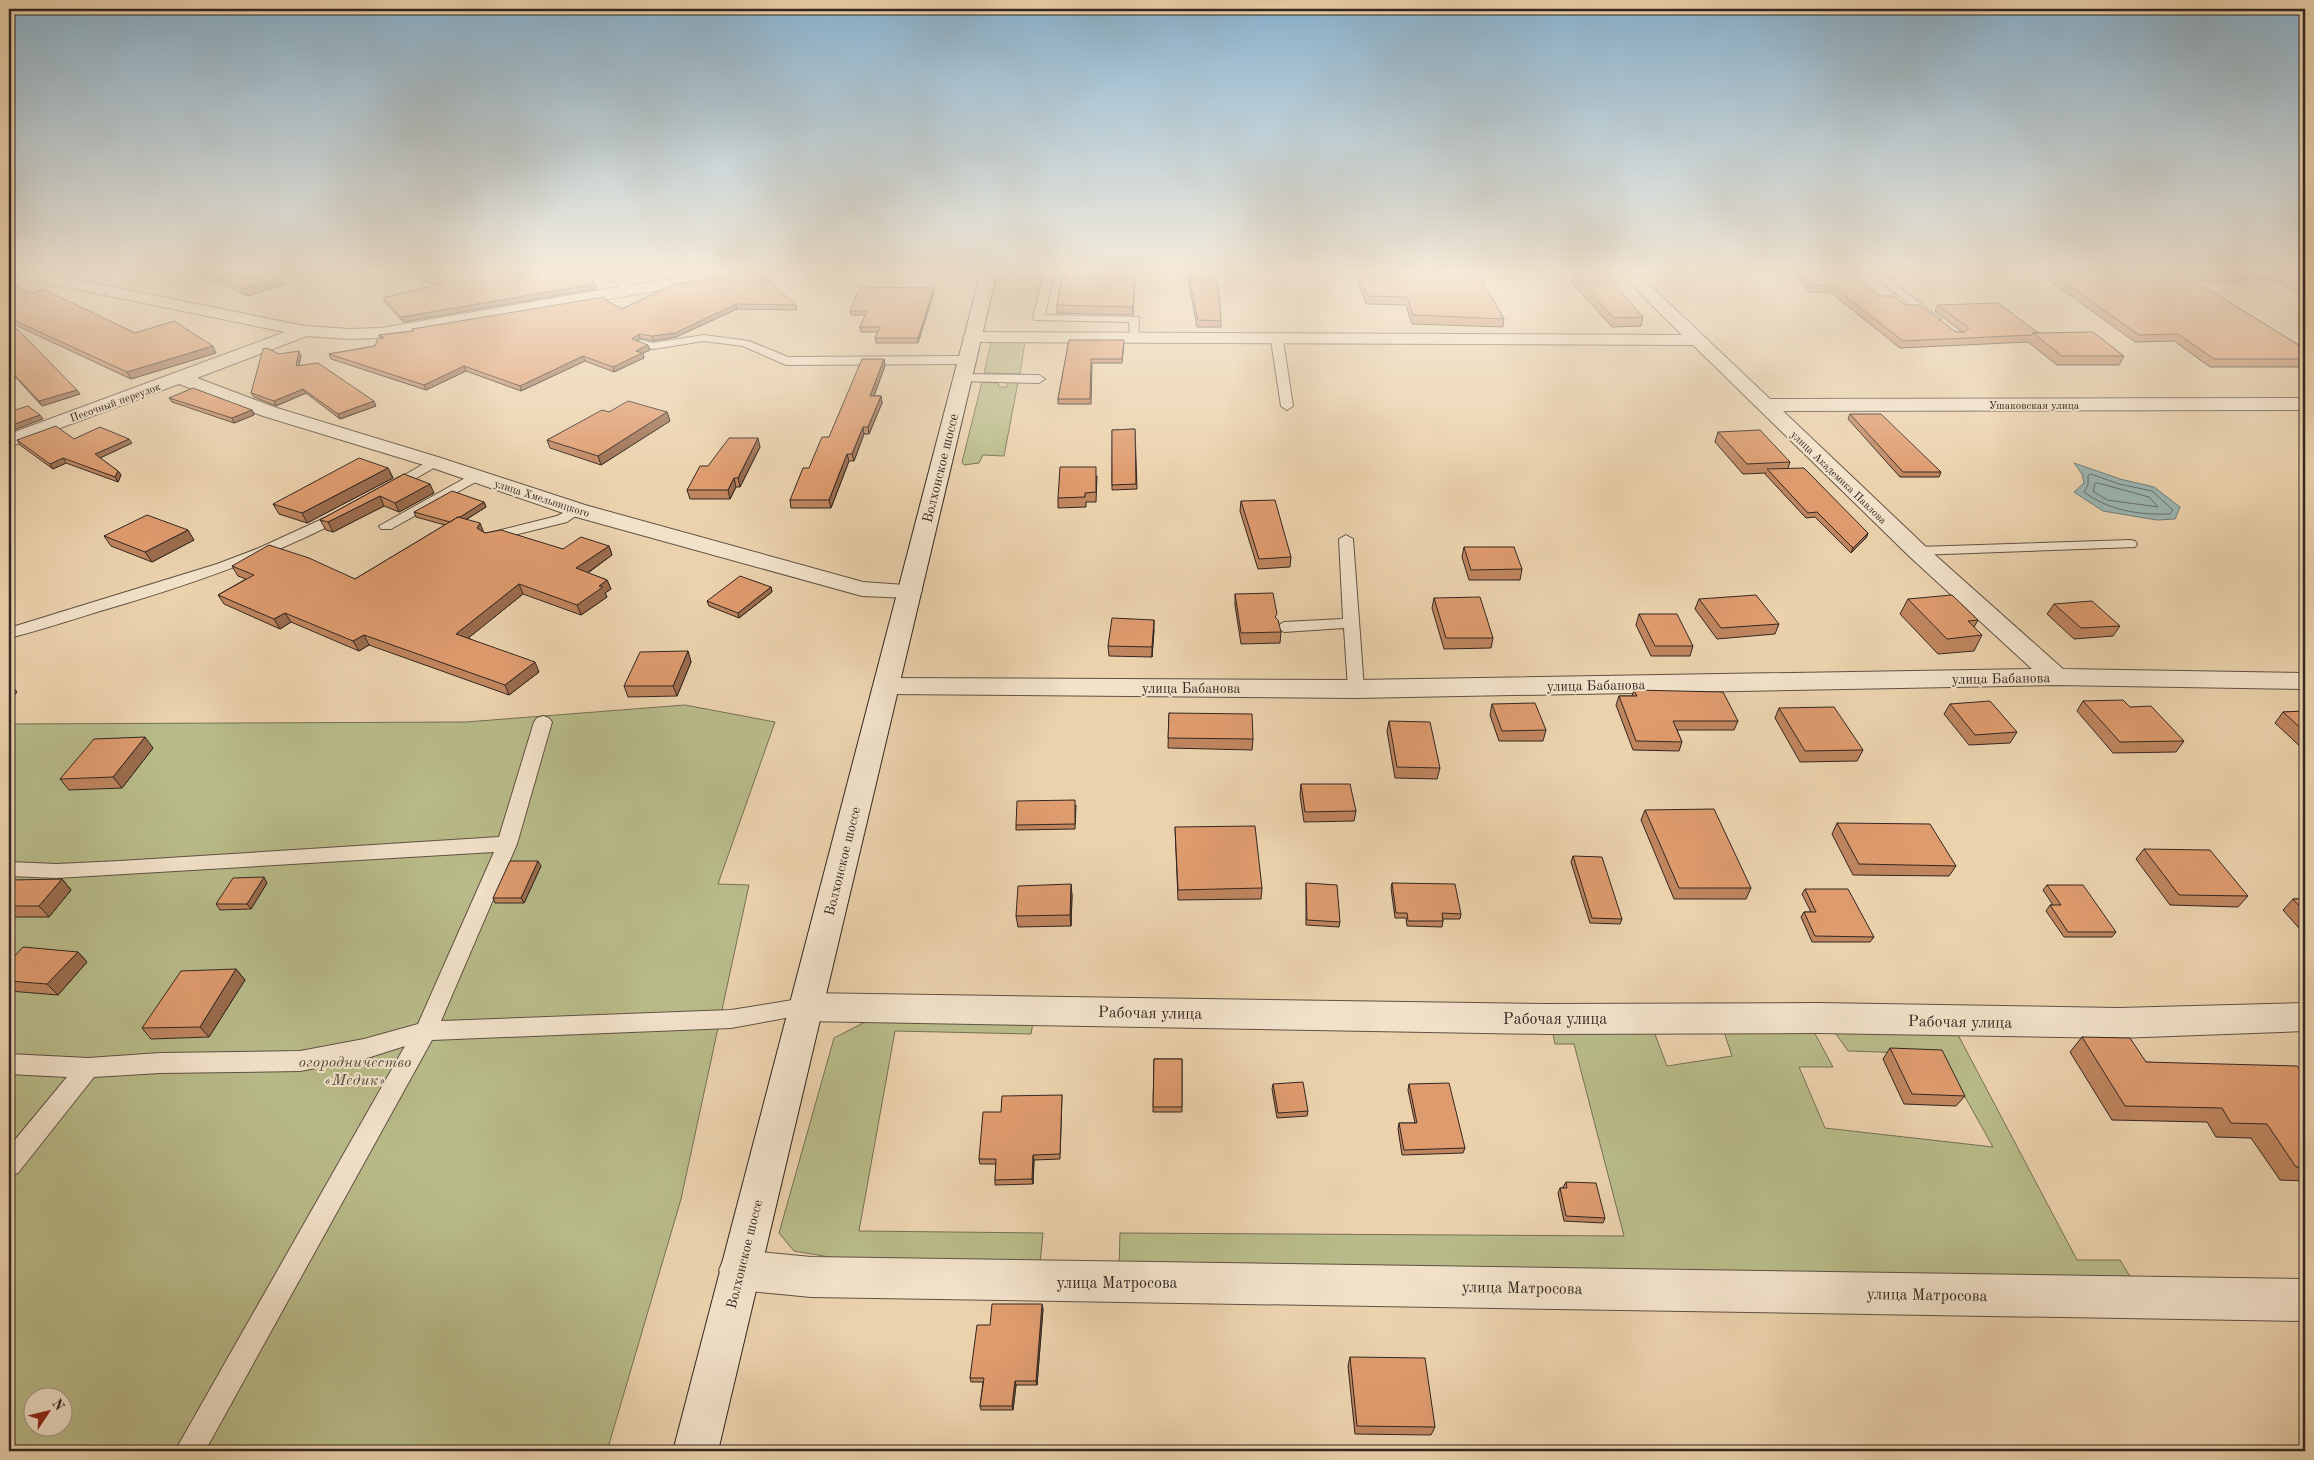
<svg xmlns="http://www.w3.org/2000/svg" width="2314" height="1460" viewBox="0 0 2314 1460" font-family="'Old Standard TT',serif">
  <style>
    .green { fill: #b8bb89; stroke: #757055; fill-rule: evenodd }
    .water { fill: #9bb6b3; stroke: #717c79 }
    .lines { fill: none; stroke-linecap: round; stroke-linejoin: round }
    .shore { stroke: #666e6a; stroke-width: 1 }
    .service-casing { stroke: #605144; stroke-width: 2 }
    .minor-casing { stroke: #605144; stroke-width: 2 }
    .secondary-casing { stroke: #322621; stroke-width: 2 }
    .service { fill: #f2e2ca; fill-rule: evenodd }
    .minor { fill: #f2e2ca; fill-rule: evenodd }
    .secondary { fill: #f2e2ca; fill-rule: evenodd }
    .wall { fill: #bf855f; stroke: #322621 }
    .shaded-wall { fill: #9b6c4d; stroke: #322621 }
    .building { fill: #de9b6e; stroke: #322621 }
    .labels { text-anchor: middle; stroke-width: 4; stroke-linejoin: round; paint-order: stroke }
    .far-street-label { font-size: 11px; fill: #322621; stroke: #f2e2ca }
    .street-label { font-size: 14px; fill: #322621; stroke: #f2e2ca }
    .near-street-label { font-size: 16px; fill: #322621; stroke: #f2e2ca }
    .near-park-label { font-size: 16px; font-style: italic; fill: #544b3b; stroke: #f2e2ca }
  </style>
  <rect width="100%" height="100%" fill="#ebd2ad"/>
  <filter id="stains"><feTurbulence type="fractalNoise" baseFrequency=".004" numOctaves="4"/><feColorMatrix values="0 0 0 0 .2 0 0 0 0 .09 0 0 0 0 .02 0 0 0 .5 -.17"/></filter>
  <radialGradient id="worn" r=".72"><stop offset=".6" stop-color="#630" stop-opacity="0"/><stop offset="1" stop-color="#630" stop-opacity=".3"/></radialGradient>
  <path class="green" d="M998,341H1025L1020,374L984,373L991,343Z
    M982,382L998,383L999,387H1007V382H1018L1004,456L983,455L979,463L964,465L962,462Z
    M685,705L775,722L718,884L749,885L681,1199L607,1451H9V724L466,722ZM32,1398H62V1428H32Z
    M865,1022H1033L1031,1034L895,1031L859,1231L1043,1233L1040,1264L841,1259L794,1251L779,1233L834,1038Z
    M1812,1028L1833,1067H1799L1825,1128L1993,1147L1941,1054L1848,1051L1832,1028L1957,1033L2077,1260H2120L2131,1278L1119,1268L1120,1233L1624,1236L1574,1044H1555L1552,1030L1653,1029L1667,1066L1732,1056L1724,1032Z"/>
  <path class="water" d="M2074,463L2120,479L2154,487L2180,507L2175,519L2157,520L2103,511L2074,492L2084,483L2082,474Z"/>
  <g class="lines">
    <path class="shore" d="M2091,474L2119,484L2152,491L2173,510L2170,514C2139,515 2110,511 2084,492L2088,485V476Z
      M2098,483L2149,497L2158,507L2107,500L2093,491L2095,484Z"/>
    <defs>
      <path id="service" d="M1044,272H1054L1045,315L1139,317L1138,340H1130L1129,322L1035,320L1033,318Z
        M1868,272H1879L1941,319L1935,322L1931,321Z
        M704,335L749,341L788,357L967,356L973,360L967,364L786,365L743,346L704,341L653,349L635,343L641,340L653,343Z
        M1277,337L1283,340L1293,406L1287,410L1281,406L1271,340Z
        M962,374L1039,375L1045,379L1039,383L958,381L956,378L958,375Z
        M434,458L441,462L439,465L394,491H384L382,488Z
        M476,472L481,473L483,476L481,479L391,529H381L379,526Z
        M577,506L584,510L567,522L490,541L483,537L485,534L557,516Z
        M344,509L349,510L351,513L349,516C268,558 184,587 97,612C68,621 38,631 9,638V628L217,564L259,548Z
        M1346,535L1353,539L1364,689L1362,693H1350L1348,689L1344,628L1284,632L1276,627L1284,622L1343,619L1339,539Z
        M2130,540L2135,541L2137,544L2135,547L1917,555L1910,551L1917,547Z
        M543,716L549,718L552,722L517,844L441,1021L731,1010L805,998L813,1001L816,1007L813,1013L731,1028L432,1040L205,1451H175L405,1046L364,1059L300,1071L160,1073L94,1077L18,1173L9,1176V1147L67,1077L9,1074V1054L88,1058L160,1053L300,1051L364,1039L418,1024L494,852L57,878L9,876V862L57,864L120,861L499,837L534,722L537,718Z"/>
      <path id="minor" d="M9,272H39L305,326L349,329L381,328L619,287L615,282L593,275L591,272C609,272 622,270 634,285L711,272H745L743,275L737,277L381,338L349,339L307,336L197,378L277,408L441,458L585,505L863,582L919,586L922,591L919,596L910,598L862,596L569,515L427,466L263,416L179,384L9,447V434L285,332L17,277Z
        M1619,272H1636L1770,399L2305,398V410L1783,411L1925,546L2063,669L2305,673V689L2056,685L1356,698L886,694L877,692L873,686L877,680L886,678L1356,680L2032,669L1909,556L1693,345L972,342L966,341L963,337L966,333L972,332L1682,335Z
        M805,993L1546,1004L1817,1003L2118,1008L2305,1003V1031L2118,1038L1817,1033L1546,1034L805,1021L793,1017L788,1007L793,997Z
        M739,1250L811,1257L2305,1279V1321L811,1297L739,1290L725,1284L719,1270L725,1256Z"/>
      <path id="secondary" d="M981,272H997L718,1451H673Z"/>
    </defs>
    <use href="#service" class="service-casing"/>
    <use href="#minor" class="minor-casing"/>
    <use href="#secondary" class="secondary-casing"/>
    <use href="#service" class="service"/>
    <use href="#minor" class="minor"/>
    <use href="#secondary" class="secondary"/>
  </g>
  <path class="wall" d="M182,272H271L286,284L248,296L203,276L198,278Z
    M396,272H586L597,289L403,322L386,303L383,298L435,285Z
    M1056,272H1135L1133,315L1057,313V305L1062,277Z
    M1188,272L1221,321V327H1197L1188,278Z
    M1355,272H1477L1504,319L1503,327L1412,324L1406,305L1366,304L1355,273Z
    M1792,272H1853L1879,296L1905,305L1956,332H1962L1935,311L1938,305L2124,356L2119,365H2057L2028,342L1900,348L1830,292H1809Z
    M2039,272H2305V297L2275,280L2195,281L2305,349V367H2210L2174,341L2135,342L2039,273Z
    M1573,273L1643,317L1641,326L1612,327L1571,282Z
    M9,284L135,333L216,353L131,379L9,322Z
    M672,285L796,305L797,310L737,309L676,337L653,341L640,338L637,341L650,350L643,353L644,358L614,372L585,361L521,391L466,371L426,390L331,359L329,354L375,346L380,338L379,335L413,331L412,329L607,301L622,309Z
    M934,292L918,343H876L875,338L878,332H861L860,327L865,315H851L850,311Z
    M9,331L80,394L42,406L9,370Z
    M1069,340L1124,345L1122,363H1092L1091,404H1058V399Z
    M279,354L301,355L299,366L376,406L340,419L306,393L276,406L254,397L251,393Z
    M884,359L885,366L874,396H881L882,403L869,434H864L854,461H849L831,508H791L790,500L829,437Z
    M169,398L252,410L254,415L234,423L172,402Z
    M609,412H667L670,421L601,465L550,448L547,440Z
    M1850,414L1941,472L1939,477H1900L1848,419Z
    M1135,429L1137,489L1112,490V430Z
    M1718,432L1790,462L1788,468L1868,533L1866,538L1851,553L1815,517L1806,518L1765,474L1766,473L1743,474L1715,442Z
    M74,439L132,443L100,458L118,471L121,475L118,482L66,463L53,469L20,445L17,440Z
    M760,447L740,487H736L730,499H690L687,490L708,466Z
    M388,468L393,478L307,523L279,514L273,504Z
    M404,474L434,493L399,512L384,506L333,532L326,530L320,520Z
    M1097,476L1096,502H1086V507L1058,508V498Z
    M1241,501L1291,557L1290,567L1258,569L1240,511Z
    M484,502L486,507L467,519L485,533L563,549L609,546L612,555L588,573L607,580L611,589L605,593L607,597L581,615L523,594L468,638L539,672L509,695L369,645L359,651L291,622L280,629L224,604L218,595L246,579L238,576L232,566L355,579L445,525L416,517L414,512Z
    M104,536L194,540L152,562L111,546Z
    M1464,547L1522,569L1520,580H1469L1462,557Z
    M771,587L772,592L739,618L709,606L707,601Z
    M1235,594L1281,632L1280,643L1241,644L1235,605Z
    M1434,598L1493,638L1491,648L1444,649L1432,608Z
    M1699,599L1779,624L1775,634L1717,639L1695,609Z
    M1908,599L1978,620L1974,627L1982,635L1974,651L1938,654L1900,614Z
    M2054,604L2120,626L2113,636L2074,639L2047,614Z
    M1639,614L1693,646L1690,656H1651L1636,625Z
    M1154,630L1152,657L1109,656L1108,646Z
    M688,651L691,662L677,696L628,697L624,686Z
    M1634,690L1738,721L1734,730H1677L1682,742L1679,751L1633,750L1616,705L1619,696H1632Z
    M2083,701L2130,707L2184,741L2176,752L2113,753L2077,711Z
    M1492,704L1546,730L1543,741H1499L1490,715Z
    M1950,704L2017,732L2010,743L1969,745L1944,714Z
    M1779,708L1863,750L1857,761L1800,762L1775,718Z
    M2305,711V751L2275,723L2283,712Z
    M1169,713L1253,739L1252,750L1168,748Z
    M1389,721L1440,768L1437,779L1395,778L1387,731Z
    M153,748L122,788L69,790L60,779Z
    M1301,784L1356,811L1354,821L1304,822L1300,795Z
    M1076,805L1075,829L1016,830V825Z
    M1645,810L1751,888L1746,899H1674L1641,820Z
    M1837,823L1956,866L1949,876L1853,875L1832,834Z
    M1175,827L1262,888L1261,899L1178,900Z
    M2144,849L2248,896L2238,907L2170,905L2136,859Z
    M1573,856L1622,919L1620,924L1590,923L1571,862Z
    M541,866L524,903H495L493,898Z
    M62,879L71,890L49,917H9V883Z
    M267,883L251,909L220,910L216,904Z
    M1306,883L1340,922L1339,927L1306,925Z
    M1392,883L1461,914L1460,919H1443V921L1442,927L1407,926L1406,918H1395L1391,888Z
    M2047,885L2116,932L2112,937H2064L2046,911L2050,905H2053L2043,890Z
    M1805,889L1874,937L1870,942H1812L1801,917L1804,912H1811L1802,894Z
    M1072,895L1071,926L1018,927L1016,916Z
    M2293,899H2305V935L2283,910Z
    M78,952L87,962L58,995L9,991V962Z
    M236,969L245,980L209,1037L151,1039L142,1028Z
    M2082,1037L2146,1062L2305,1077V1181L2280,1180L2251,1138L2216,1137L2207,1122L2112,1120L2070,1052Z
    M1890,1048L1965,1096L1956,1106L1904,1104L1883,1059Z
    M1154,1059H1182V1112H1153Z
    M1273,1084L1308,1111L1307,1116L1277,1118L1272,1089Z
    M1409,1084L1465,1148L1463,1153L1402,1155L1398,1129L1399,1123H1415L1408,1090Z
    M1062,1095L1060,1159L1034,1160L1033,1184L995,1185V1180L996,1164H980L979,1159L1001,1112Z
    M1566,1182L1605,1218L1603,1223L1564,1221L1558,1193L1560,1188H1564L1563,1187Z
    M1043,1309L1037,1385H1016L1013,1410H981L980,1406L983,1382H971L970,1378L990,1325Z
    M1350,1357L1435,1427L1431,1435L1355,1434L1348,1366Z"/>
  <path class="shaded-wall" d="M195,272H201L203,276L198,278Z
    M680,272H702L681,275Z
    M1135,272V277L1133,315V307Z
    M282,277L286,284L248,296L244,289Z
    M595,284L597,289L403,322L401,317Z
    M934,288V292L918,343V338Z
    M736,304L737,309L676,337L653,341L652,336Z
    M639,334L640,338L633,344L632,339Z
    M648,345L650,350L643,353L644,358L614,372L613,367L636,351Z
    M213,346L216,353L131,379L127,372Z
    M299,351L301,355L298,371L296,366Z
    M583,356L585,361L521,391L520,386Z
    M884,359L885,366L871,403L870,396Z
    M464,366L466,371L426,390L424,385Z
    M303,389L306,393L276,406L274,401Z
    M77,390L80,394L42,406L39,401Z
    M881,396L882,403L869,434L868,427Z
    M374,401L376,406L340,419L338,414Z
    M252,410L254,415L234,423L232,418Z
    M667,412L670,421L601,465L598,456Z
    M40,415L43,419L9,432V426Z
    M863,427L864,434L854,461L852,454Z
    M758,438L760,447L740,487L738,478Z
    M129,439L132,443L98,459L95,454Z
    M847,454L849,461L831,508L829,500Z
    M63,458L66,463L53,469L50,464Z
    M388,468L393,478L307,523L302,513Z
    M118,471L121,475L118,482L115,477Z
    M734,478L736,487L730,499L728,490Z
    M430,484L434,493L399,512L395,503Z
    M380,496L384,506L333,532L328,522Z
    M484,502L486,507L454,527L452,522Z
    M480,523L484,533L477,528Z
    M188,530L194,540L152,562L145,552Z
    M1868,533L1866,538L1851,553L1853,548Z
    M609,546L612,555L580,578L576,568Z
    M607,580L611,589L605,593L607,597L581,615L577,605L599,586Z
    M519,584L523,594L461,644L456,634Z
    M771,587L772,592L739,618L738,613Z
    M285,613L291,622L280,629L274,619Z
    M1154,620V630L1152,657V647Z
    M364,635L369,645L359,651L353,641Z
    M688,651L691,662L677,696L673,686Z
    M535,662L539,672L509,695L505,685Z
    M13,687L17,692L9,702V691Z
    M145,737L153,748L122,788L113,777Z
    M538,861L541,866L524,903L521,898Z
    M264,877L267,883L251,909L247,904Z
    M62,879L71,890L49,917L39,906Z
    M1071,884L1072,895L1071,926L1070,915Z
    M78,952L87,962L58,995L47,984Z
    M236,969L245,980L209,1037L200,1027Z
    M1033,1155L1034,1160L1033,1184L1032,1179Z
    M1042,1304L1043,1309L1037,1385L1036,1381Z
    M1015,1381L1016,1385L1013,1410L1012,1406Z"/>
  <path class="building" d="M206,272H271L282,277L244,289Z
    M409,272H586L595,284L401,317L383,298L443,283Z
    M743,272H759L796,305L736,304L675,333L652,336L639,334L632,339L648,345L636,351L642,353L613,367L583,356L520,386L464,366L424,385L329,354L375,346L378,338H384L379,335L414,331L412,329L604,297L607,301L622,309L672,285Z
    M1063,272H1135L1133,307L1057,305Z
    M1188,272H1214L1220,302L1221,321L1198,320Z
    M1358,272H1477L1504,319L1413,315L1407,297L1367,296Z
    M1800,272H1853L1879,296H1893L1905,305H1920L1956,332H1965L1969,328L1938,305L1998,303L2038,333H2033L2032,335L1903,341L1832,286L1811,285Z
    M2050,272H2305V288L2279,273L2184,274L2305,349V359H2214L2178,334L2139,335Z
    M1573,273H1605L1643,317L1614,318Z
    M9,284L33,293L43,289L135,333L174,321L213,346L127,372L9,318Z
    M860,287L934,288L918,338H875L880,327H860L867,311H850Z
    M17,329L77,390L39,401L9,369V331Z
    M2093,332L2124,356H2062L2033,333Z
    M1069,340H1124L1122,359H1091L1090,399H1058Z
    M267,348L279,354L299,351L296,366L318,363L374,401L338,414L303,389L274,401L251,393L263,349Z
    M862,359H884L870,396H881L868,427H863L852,454H847L829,500H790L803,468H809L822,437H829Z
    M193,388L252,410L232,418L169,398Z
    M628,401L667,412L598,456L547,440L602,410L609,412Z
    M28,406L40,415L9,426V412Z
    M1850,414H1881L1941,472H1903Z
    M56,426L74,439L100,427L129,439L95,454L118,471L115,477L63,458L50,464L17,440Z
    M1135,429L1136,484L1112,485V430Z
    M1760,430L1790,462L1747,464L1718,432Z
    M729,438H758L738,478H734L728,490H687L700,466H708Z
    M359,458L388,468L302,513L273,504Z
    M1060,467H1096V492L1085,493V497L1058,498Z
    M1804,468L1868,533L1853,548L1817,512L1808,513L1767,469Z
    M404,474L430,484L395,503L380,496L328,522L320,520Z
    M452,491L484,502L460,517H458L450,522L414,512Z
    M1275,500L1291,557L1259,559L1241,501Z
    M147,515L188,530L145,552L104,536Z
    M458,517L480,523L477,528L485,533L501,530L563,549L581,537L609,546L576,568L607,580L599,586L603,587L577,605L519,584L456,634L535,662L505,685L364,635L353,641L285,613L274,619L218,595L254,575L232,566L269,545L309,558L355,579Z
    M1464,547H1514L1522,569L1471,570Z
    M740,576L771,587L738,613L707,601Z
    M1273,593L1277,614L1275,617L1278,620L1281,632L1241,633L1235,594Z
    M1756,595L1779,624L1721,628L1699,599Z
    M1952,595L1978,620L1968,621L1982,635L1947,639L1908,599Z
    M1480,597L1493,638H1446L1434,598Z
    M2092,601L2120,626L2081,628L2054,604Z
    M1639,614H1677L1693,646H1655Z
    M1112,618L1154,620L1152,647L1108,646Z
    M688,651L673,686H624L640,652Z
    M9,682L13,687L9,691Z
    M1634,690L1723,692L1738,721H1673L1682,742L1636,741L1619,696H1637Z
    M2123,700L2130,707L2151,706L2184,741L2120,742L2083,701Z
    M1990,701L2017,732L1975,735L1950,704Z
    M1535,703L1546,730L1502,731L1492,704Z
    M1834,707L1863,750L1805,751L1779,708Z
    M2305,711V732L2283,712Z
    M1169,713L1252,714L1253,739L1168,738Z
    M1389,721L1430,722L1440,768L1397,767Z
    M145,737L113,777L60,779L94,739Z
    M1301,784H1350L1356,811L1305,812Z
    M1075,800V824L1016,825L1017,801Z
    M1714,809L1751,888H1679L1645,810Z
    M1837,823L1930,824L1956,866L1859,864Z
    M1255,826L1262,888L1178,890L1175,827Z
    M2144,849L2210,850L2248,896L2179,895Z
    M1573,856L1602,857L1622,919L1592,918Z
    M510,861H538L521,898H493Z
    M264,877L247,904H216L233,878Z
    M62,879L39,906H9V883L12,880Z
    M1306,883L1337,885L1340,922L1307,920Z
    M1392,883L1455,884L1461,914L1442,913L1443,921H1408L1407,913H1396Z
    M1071,884L1070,915L1016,916L1018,886Z
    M2047,885H2083L2116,932H2068L2050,905H2061Z
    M1805,889H1848L1874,937L1815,936L1804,912H1816Z
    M2293,899H2305V913Z
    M23,947L78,952L47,984L9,981V962Z
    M236,969L200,1027L142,1028L181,971Z
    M2082,1037L2130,1038L2146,1062L2297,1066L2305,1077V1167H2296L2267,1124L2231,1123L2222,1108L2125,1106Z
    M1890,1048L1942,1050L1965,1096L1912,1094Z
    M1154,1059H1182V1107H1153Z
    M1303,1082L1308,1111L1278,1113L1273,1084Z
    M1449,1083L1465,1148L1404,1150L1399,1123H1417L1409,1084Z
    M1062,1095L1060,1154L1033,1155L1032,1179L995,1180L996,1159H979L983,1112H1001L1002,1096Z
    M1566,1182L1596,1183L1605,1218L1566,1216L1560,1188H1567Z
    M992,1304H1042L1036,1381H1015L1012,1406H980L984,1378H970L977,1325H990Z
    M1350,1357L1425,1358L1435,1427L1357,1426Z"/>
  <linearGradient id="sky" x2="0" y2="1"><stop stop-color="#89b5d3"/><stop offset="0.57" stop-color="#f6ebda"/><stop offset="1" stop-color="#f6ebda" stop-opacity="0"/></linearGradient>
  <rect width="2314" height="476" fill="url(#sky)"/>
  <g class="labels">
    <g class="far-street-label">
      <text transform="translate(115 402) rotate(-20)" y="4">Песочный переулок</text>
      <text x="2034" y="409">Ушаковская улица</text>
      <text transform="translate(1839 477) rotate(44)" y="4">улица Академика Павлова</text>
      <text transform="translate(542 498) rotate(18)" y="4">улица Хмельницкого</text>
    </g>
    <g class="street-label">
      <text transform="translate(940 468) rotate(-76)" y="5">Волхонское шоссе</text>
      <text transform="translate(2001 678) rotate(-1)" y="5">улица Бабанова</text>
      <text transform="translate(1596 685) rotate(-1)" y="5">улица Бабанова</text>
      <text x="1191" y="693">улица Бабанова</text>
      <text transform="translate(842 861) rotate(-76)" y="5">Волхонское шоссе</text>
      <text transform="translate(744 1254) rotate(-76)" y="5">Волхонское шоссе</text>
    </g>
    <g class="near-street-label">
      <text transform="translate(1150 1012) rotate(1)" y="6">Рабочая улица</text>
      <text x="1555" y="1024">Рабочая улица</text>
      <text transform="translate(1960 1021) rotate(1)" y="6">Рабочая улица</text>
      <text x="1117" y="1288">улица Матросова</text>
      <text transform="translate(1522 1287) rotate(1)" y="6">улица Матросова</text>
      <text transform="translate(1927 1294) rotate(1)" y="6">улица Матросова</text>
    </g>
    <g class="near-park-label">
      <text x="355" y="1067">огородничество<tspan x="355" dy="18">«Медик»</tspan></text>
    </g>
  </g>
  <rect width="2314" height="1460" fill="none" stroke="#ebd2ad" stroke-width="30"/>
  <rect x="10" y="10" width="2294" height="1440" fill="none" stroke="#322621" stroke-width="2.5"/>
  <rect x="15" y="15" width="2284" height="1430" fill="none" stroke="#322621"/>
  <g transform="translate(48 1412) rotate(55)"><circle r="24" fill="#f2e2ca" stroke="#a59786"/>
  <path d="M0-4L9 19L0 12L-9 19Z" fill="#8f2418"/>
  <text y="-8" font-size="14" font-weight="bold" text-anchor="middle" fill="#322621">N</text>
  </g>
  <rect width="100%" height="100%" filter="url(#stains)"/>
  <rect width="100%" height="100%" fill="url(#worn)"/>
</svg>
